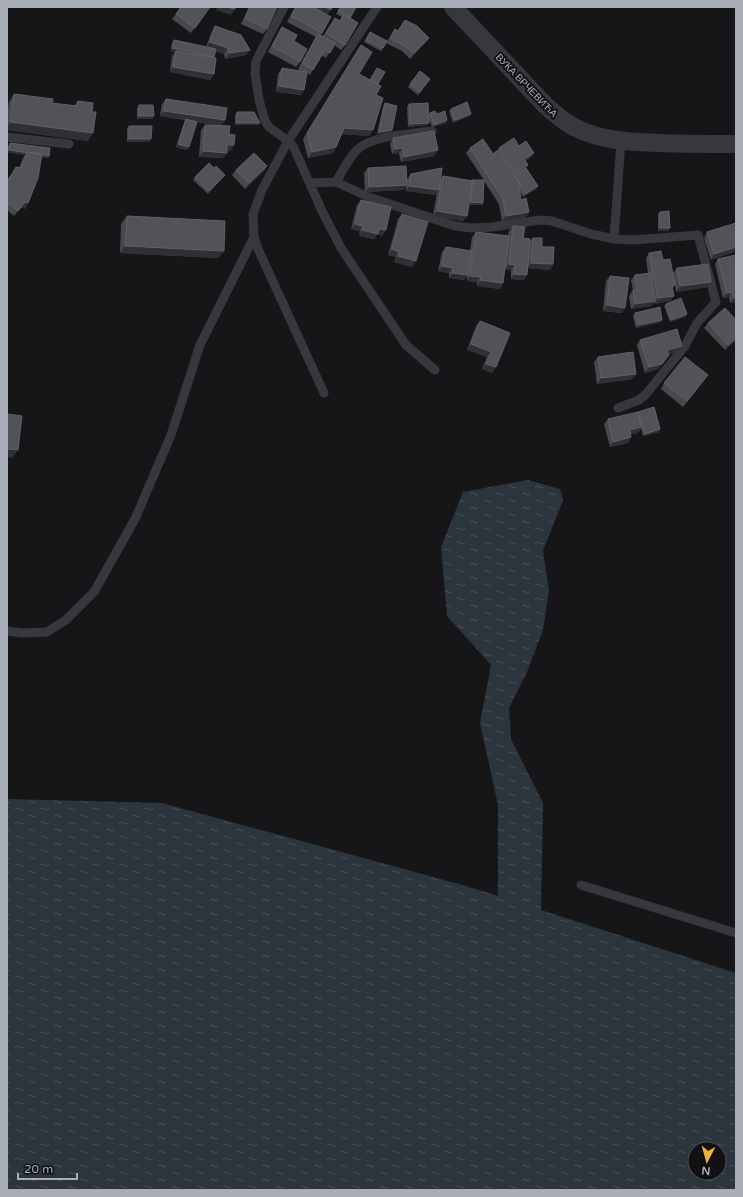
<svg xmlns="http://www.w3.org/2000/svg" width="743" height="1197" viewBox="0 0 743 1197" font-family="'Varela Round',sans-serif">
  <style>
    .water { fill: url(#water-ripples); fill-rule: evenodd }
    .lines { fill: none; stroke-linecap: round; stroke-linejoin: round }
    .lane { stroke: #37383d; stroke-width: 9 }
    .street { stroke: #37383d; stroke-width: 18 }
    .wall { fill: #47494d }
    .shaded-wall { fill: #2f3033 }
    .building { fill: #525359; stroke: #5f6168 }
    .labels { text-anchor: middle; stroke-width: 4; stroke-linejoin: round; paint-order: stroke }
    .street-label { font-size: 10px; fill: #a8adb8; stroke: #111113 }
  </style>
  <defs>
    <pattern id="water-ripples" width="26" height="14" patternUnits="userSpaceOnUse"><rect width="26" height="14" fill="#2c353c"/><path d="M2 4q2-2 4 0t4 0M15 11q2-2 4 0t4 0" fill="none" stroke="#485056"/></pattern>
  </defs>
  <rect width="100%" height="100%" fill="#161618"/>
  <path class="water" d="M528,480L560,489L563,500L543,551L549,590L543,630L527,672L509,708L511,739L543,803L541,910L736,973V1190H7V799L162,803L466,886L498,896V805L480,723L491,665L447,616L441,547L463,492ZM695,1149H719V1173H695Z"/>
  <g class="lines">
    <path class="lane" d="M284,7L256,61L255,73L259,100L265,121L269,127L288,141L262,190L253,214L254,237L258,249L324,393
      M377,7L288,141L293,146L322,211L341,248L406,345L435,370
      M7,137L69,144
      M336,182C342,172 348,159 357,150C372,135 411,134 432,131
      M310,183L336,182L369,197L455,226L471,228L492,227L540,220L552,221L591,234L614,239L633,240L698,235L716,302L697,323L685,346L646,394L639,400L618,408
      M614,239L621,141
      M7,631L22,633L47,632L66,620L94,592L135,519L171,435L200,345L254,237
      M581,885L736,933"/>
    <path class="street" d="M453,7L546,106C555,114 565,123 576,128C602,141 631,142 659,143C685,144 710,144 736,144"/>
  </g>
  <path class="wall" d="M181,7H210L191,33L172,19Z
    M249,7H277L267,29L263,34L241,24Z
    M295,7H332L327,15L322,33L321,35L323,36L335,18L339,21L342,17L336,14L340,7H356L350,18L345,45L341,50L334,45L326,58L321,55L310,75L307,73L301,95L276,92L278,74L282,68L304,72L298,69L316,37L287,22Z
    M405,20L429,38L425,43L410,59L402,51L386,43L395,29L398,31Z
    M215,26L250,50L246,55L225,59L224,54L215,51L214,57V74L210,80L170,72L172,56L175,52L171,51L172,43L174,40L206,47L212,31Z
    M282,27L294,41L300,62L296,67L268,52L279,32Z
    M370,32L383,48L381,51L364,42Z
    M361,45L359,74L370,80L377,68L378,84L376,95L369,136L342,134L336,147L333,153L308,158L303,139Z
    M420,71L430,79L418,95L408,87Z
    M14,94L52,103L74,106L78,101L88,141L7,130V115L9,102Z
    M166,99L225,120L221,126L229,134L231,151H227V153L223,158L199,157L201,130L205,125L220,126L196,122L187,150L176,147L185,120L160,116L162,104Z
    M385,103L392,130L390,132L377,134L383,106Z
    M409,104L429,114L430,113L437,114L447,120L446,123L432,127L429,120V123L428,125L408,127L407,107Z
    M139,105L154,116L152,119H137V108Z
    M451,109L471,114L469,116L453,123L449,111Z
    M237,112L260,123L258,125H235V115Z
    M129,126L151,139L149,142H127V129Z
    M393,138L434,156L401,162L399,153L392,154L390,144Z
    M10,143L49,156L48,158L41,157L25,209L21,207L14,216L7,210V180L16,167L19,168L23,158L25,155L7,152L8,146Z
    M519,146L534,153L530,158L526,161L528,165L526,168L538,186L536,189L523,197L519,191L521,200L529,212L525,218L502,221L499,204L484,181L483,203L482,205H470V198L467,216L463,221L433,216L437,192L435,195L406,191V186L403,190L365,192L364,173L368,168L407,182V179L411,174L440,180L443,176L472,181V180H484L466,153L470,148L493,154L497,151L499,148Z
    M267,166L263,172L245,189L232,175L236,170Z
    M225,175L208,194L193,180L195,177Z
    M361,200L382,236L377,234L374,239L359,236L360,231L351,229L357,205Z
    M660,212L668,231H658V214Z
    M402,214L412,267L394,262L396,257L388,255L398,219Z
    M127,216L224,251L218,258L120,253L121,224Z
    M513,226L523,238L530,241L533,238L542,247L553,264L550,270L528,268L524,280L511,279V270H505L507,253L503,283L500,289L477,286V282L467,281V276L464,280L449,278V273L438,271L442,252L446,247L470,251L472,237L476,232L508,236L509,231Z
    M707,232L736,251L711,260L704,238Z
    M649,253L663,260L674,281L673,273L677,268L707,287L676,292L675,285L672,289L674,296L670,301L654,304V302L651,306L631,309L629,296L633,290L631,280L635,275L648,273L646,258Z
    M736,255V302L730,303L729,297L723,298L715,264L718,259Z
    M610,276L622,313L603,311L606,281Z
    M666,304L687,314L685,317L670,322L664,306Z
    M635,313L661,322L636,328L633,316Z
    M480,321L510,333L492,373L482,369L487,357L467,350L476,326Z
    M708,323L736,340L725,350L704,328Z
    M640,340L679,351L669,354L665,360L658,369L645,373L637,345Z
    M598,357L636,374L632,379L597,384L594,362Z
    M708,375L683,407L661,389L664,383Z
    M638,413L659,432L643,436L641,428L638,433L631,434L628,443L610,447L604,424L608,419Z"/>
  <path class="shaded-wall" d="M218,7H226L235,9L231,15L216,10Z
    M308,7H325L331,10L327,15Z
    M429,38L425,43L410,59L414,53Z
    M210,42L228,48L224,54L206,48Z
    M172,48L214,58L176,51L175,52L171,51Z
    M250,50L246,55L225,59L229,53Z
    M173,67L214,74L210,80L170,72Z
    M279,86L304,90L301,95L276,92Z
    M164,111L225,120L221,126L186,120V119L185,120L160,116Z
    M471,114L469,116L453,123L455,120Z
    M139,116H154L152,119H137Z
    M447,120L446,123L432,127L434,125Z
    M10,122L93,133L88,141L7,130V127Z
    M237,123H260L258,125H235Z
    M429,123L428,125L408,127L410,124Z
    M344,128L373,130L369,136L340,134Z
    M392,130L390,132L377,134L379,132Z
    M129,139H151L149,142H127Z
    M178,144L189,147L187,150L176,147Z
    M227,145H234L231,151L223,150Z
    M336,147L333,153L308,158L312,152Z
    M403,148L399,153L392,154L395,149Z
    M9,150L49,156L48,158L26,155L27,152L25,155L7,152Z
    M438,150L434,156L401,162L404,157Z
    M203,151L227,153L223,158L199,157Z
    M534,153L530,158L521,164L524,159Z
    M528,165L524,170L513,176L515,173Z
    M267,166L263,172L245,189L249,183Z
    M225,175L223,178L208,194L209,191Z
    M407,185L403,190L365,192L369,187Z
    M409,186L439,190L435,195L406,191Z
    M538,186L536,189L523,197L525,194Z
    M25,202L28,203L25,209L21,207L14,216Z
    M471,202L483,203L482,205H470Z
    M437,211L467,216L463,221L433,216Z
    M529,212L525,218L502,221L506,216Z
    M355,224L363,226L360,231L351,229Z
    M660,228H670L668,231H658Z
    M379,229L386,230L382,236L377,234L374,239L359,236L362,230Z
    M125,246L224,251L218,258L120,253Z
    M736,247V251L711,260L714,254Z
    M392,249L399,252L396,257L388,255Z
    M398,256L416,261L412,267L394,262Z
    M531,263L553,264L550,270L527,268Z
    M509,264L515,265L511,270H505Z
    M442,266L453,268L449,273L438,271Z
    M452,273L468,275L464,280L449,278Z
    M514,274L527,275L524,280L511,279Z
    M470,276L481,277L477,282L467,281Z
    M480,280L503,283L500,289L477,286Z
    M711,282L707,287L676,292L680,286Z
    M732,292L729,297L723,298L727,293Z
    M674,296L670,301L654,304L658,298Z
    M734,298H736V302L730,303Z
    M655,301L651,306L631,309L635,304Z
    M607,305L625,308L622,313L603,311Z
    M687,314L685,317L670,322L671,320Z
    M662,320L661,322L636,328L638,325Z
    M736,338V340L725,350L728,345Z
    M471,344L491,352L487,357L467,350Z
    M682,346L679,351L664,356L667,350Z
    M669,355L658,369L645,373L649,367Z
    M486,364L496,367L492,373L482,369Z
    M636,374L632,379L597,384L601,378Z
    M641,427L638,433L626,435L630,430Z
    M660,429L659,432L643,436L645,434Z
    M631,437L628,443L610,447L613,442Z
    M7,449L18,450L12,458L7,457Z"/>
  <path class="building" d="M181,7H210L195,28L176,14Z
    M226,7H235V9Z
    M250,7H277L267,29L245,18Z
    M296,7H313L331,17L322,33L291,16Z
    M325,7H332L331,10Z
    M341,7H356L350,18L338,11Z
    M344,14L358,23L345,45L326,33L335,18L340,21Z
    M405,20L417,26L429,38L414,53L405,46L390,38L395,29L398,31Z
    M215,26L241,35L250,50L229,53L228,48L210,42Z
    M282,27L297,35L294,41L307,49L300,62L272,46Z
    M370,32L387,41L383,48L366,40Z
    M318,34L335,43L330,53L325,50L313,70L302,63Z
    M174,40L216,49L214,57L172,48Z
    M361,45L372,52L359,74L381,86L376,95L383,98L373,130L344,128L336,147L312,152L307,133Z
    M176,51L216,58L214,74L173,67Z
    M282,68L307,72L304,90L279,86Z
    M377,68L385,72L378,84L370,80Z
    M420,71L430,79L420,92L410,84Z
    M14,94L53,99L52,103L77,106L78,101L93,103L92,112H96L93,133L10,122Z
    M166,99L227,108L225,120L164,111Z
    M467,102L471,114L455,120L451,109Z
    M385,103L397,106L392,130L379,132Z
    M428,103L429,123L410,124L409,104Z
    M139,105H153L154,116H139Z
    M435,111L437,114L445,111L447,120L434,125L430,113Z
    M237,112H254L260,123H237Z
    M186,119L197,122L189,147L178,144Z
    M205,125L230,126L229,134L235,135L234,145H227V153L203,151Z
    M129,126H152L151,139H129Z
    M434,131L438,150L404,157L403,148L395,149L393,138Z
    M514,138L519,146L526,141L534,153L524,159L528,165L515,173L499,148Z
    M483,139L493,154L498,150L522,187L519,188L521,200L526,198L529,212L506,216L503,199L470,148Z
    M10,143L50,148L49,156L9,150Z
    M27,152L42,154L38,178L28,203L25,202L18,211L7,202V180L8,181L16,167L21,168Z
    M254,153L267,166L249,183L236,170Z
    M209,163L214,168L216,166L225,175L209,191L195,177Z
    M406,166L407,185L369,187L368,168Z
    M442,168L439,190L409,186L411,174Z
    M526,168L538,186L525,194L521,187H522L514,175Z
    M443,176L473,181L467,216L437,211Z
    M472,180H484L483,203L471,202Z
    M361,200L391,207L386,230L379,229L378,234L362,230L363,226L355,224Z
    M669,211L670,228H660V212Z
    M402,214L428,222L416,261L398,256L399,252L392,249Z
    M127,216L225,221L224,251L125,246Z
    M736,223V247L714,254L707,232Z
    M513,226L525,227L523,238L530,239L527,275L514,274L515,265L509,264Z
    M476,232L509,236L503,283L480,280L481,277L470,276Z
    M533,238H542V247H554L553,264L531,263Z
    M446,247L472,251L468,275L452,273L453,268L442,266Z
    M661,251L663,260L670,259L675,285L672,286L674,296L658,298L649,253Z
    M736,255V298H734L732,292L727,293L718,259Z
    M708,264L711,282L680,286L677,268Z
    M651,273L655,301L635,304L633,290H637L635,275Z
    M610,276L629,278L625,308L607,305Z
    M681,298L687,314L671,320L666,304Z
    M660,307L662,320L638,325L635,313Z
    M725,308L736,320V338L728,345L708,323Z
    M480,321L510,333L496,367L486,364L491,352L471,344Z
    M677,329L682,346L667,350L669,355L662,364L649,367L640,340Z
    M633,352L636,374L601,378L598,357Z
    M685,357L708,375L687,401L664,383Z
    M654,407L660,429L645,434L638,412Z
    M638,412L641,427L630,430L631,437L613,442L608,419Z
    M7,414L22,416L18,450L7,449Z"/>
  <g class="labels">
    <g class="street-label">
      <text transform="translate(527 85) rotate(46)" y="4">ВУКА ВРЧЕВИЋА</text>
    </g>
  </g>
  <rect width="743" height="1197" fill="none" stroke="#a8adb8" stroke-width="16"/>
  <g transform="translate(707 1161) rotate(186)"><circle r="19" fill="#111113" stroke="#4d4f55"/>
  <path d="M0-3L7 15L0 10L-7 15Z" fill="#f2b134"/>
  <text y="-6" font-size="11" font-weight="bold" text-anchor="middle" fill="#a8adb8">N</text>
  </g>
  <path d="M18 1173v6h59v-6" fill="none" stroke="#a8adb8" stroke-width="2"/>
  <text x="24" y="1173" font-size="12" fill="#a8adb8" stroke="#111113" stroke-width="3" paint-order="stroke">20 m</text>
</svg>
